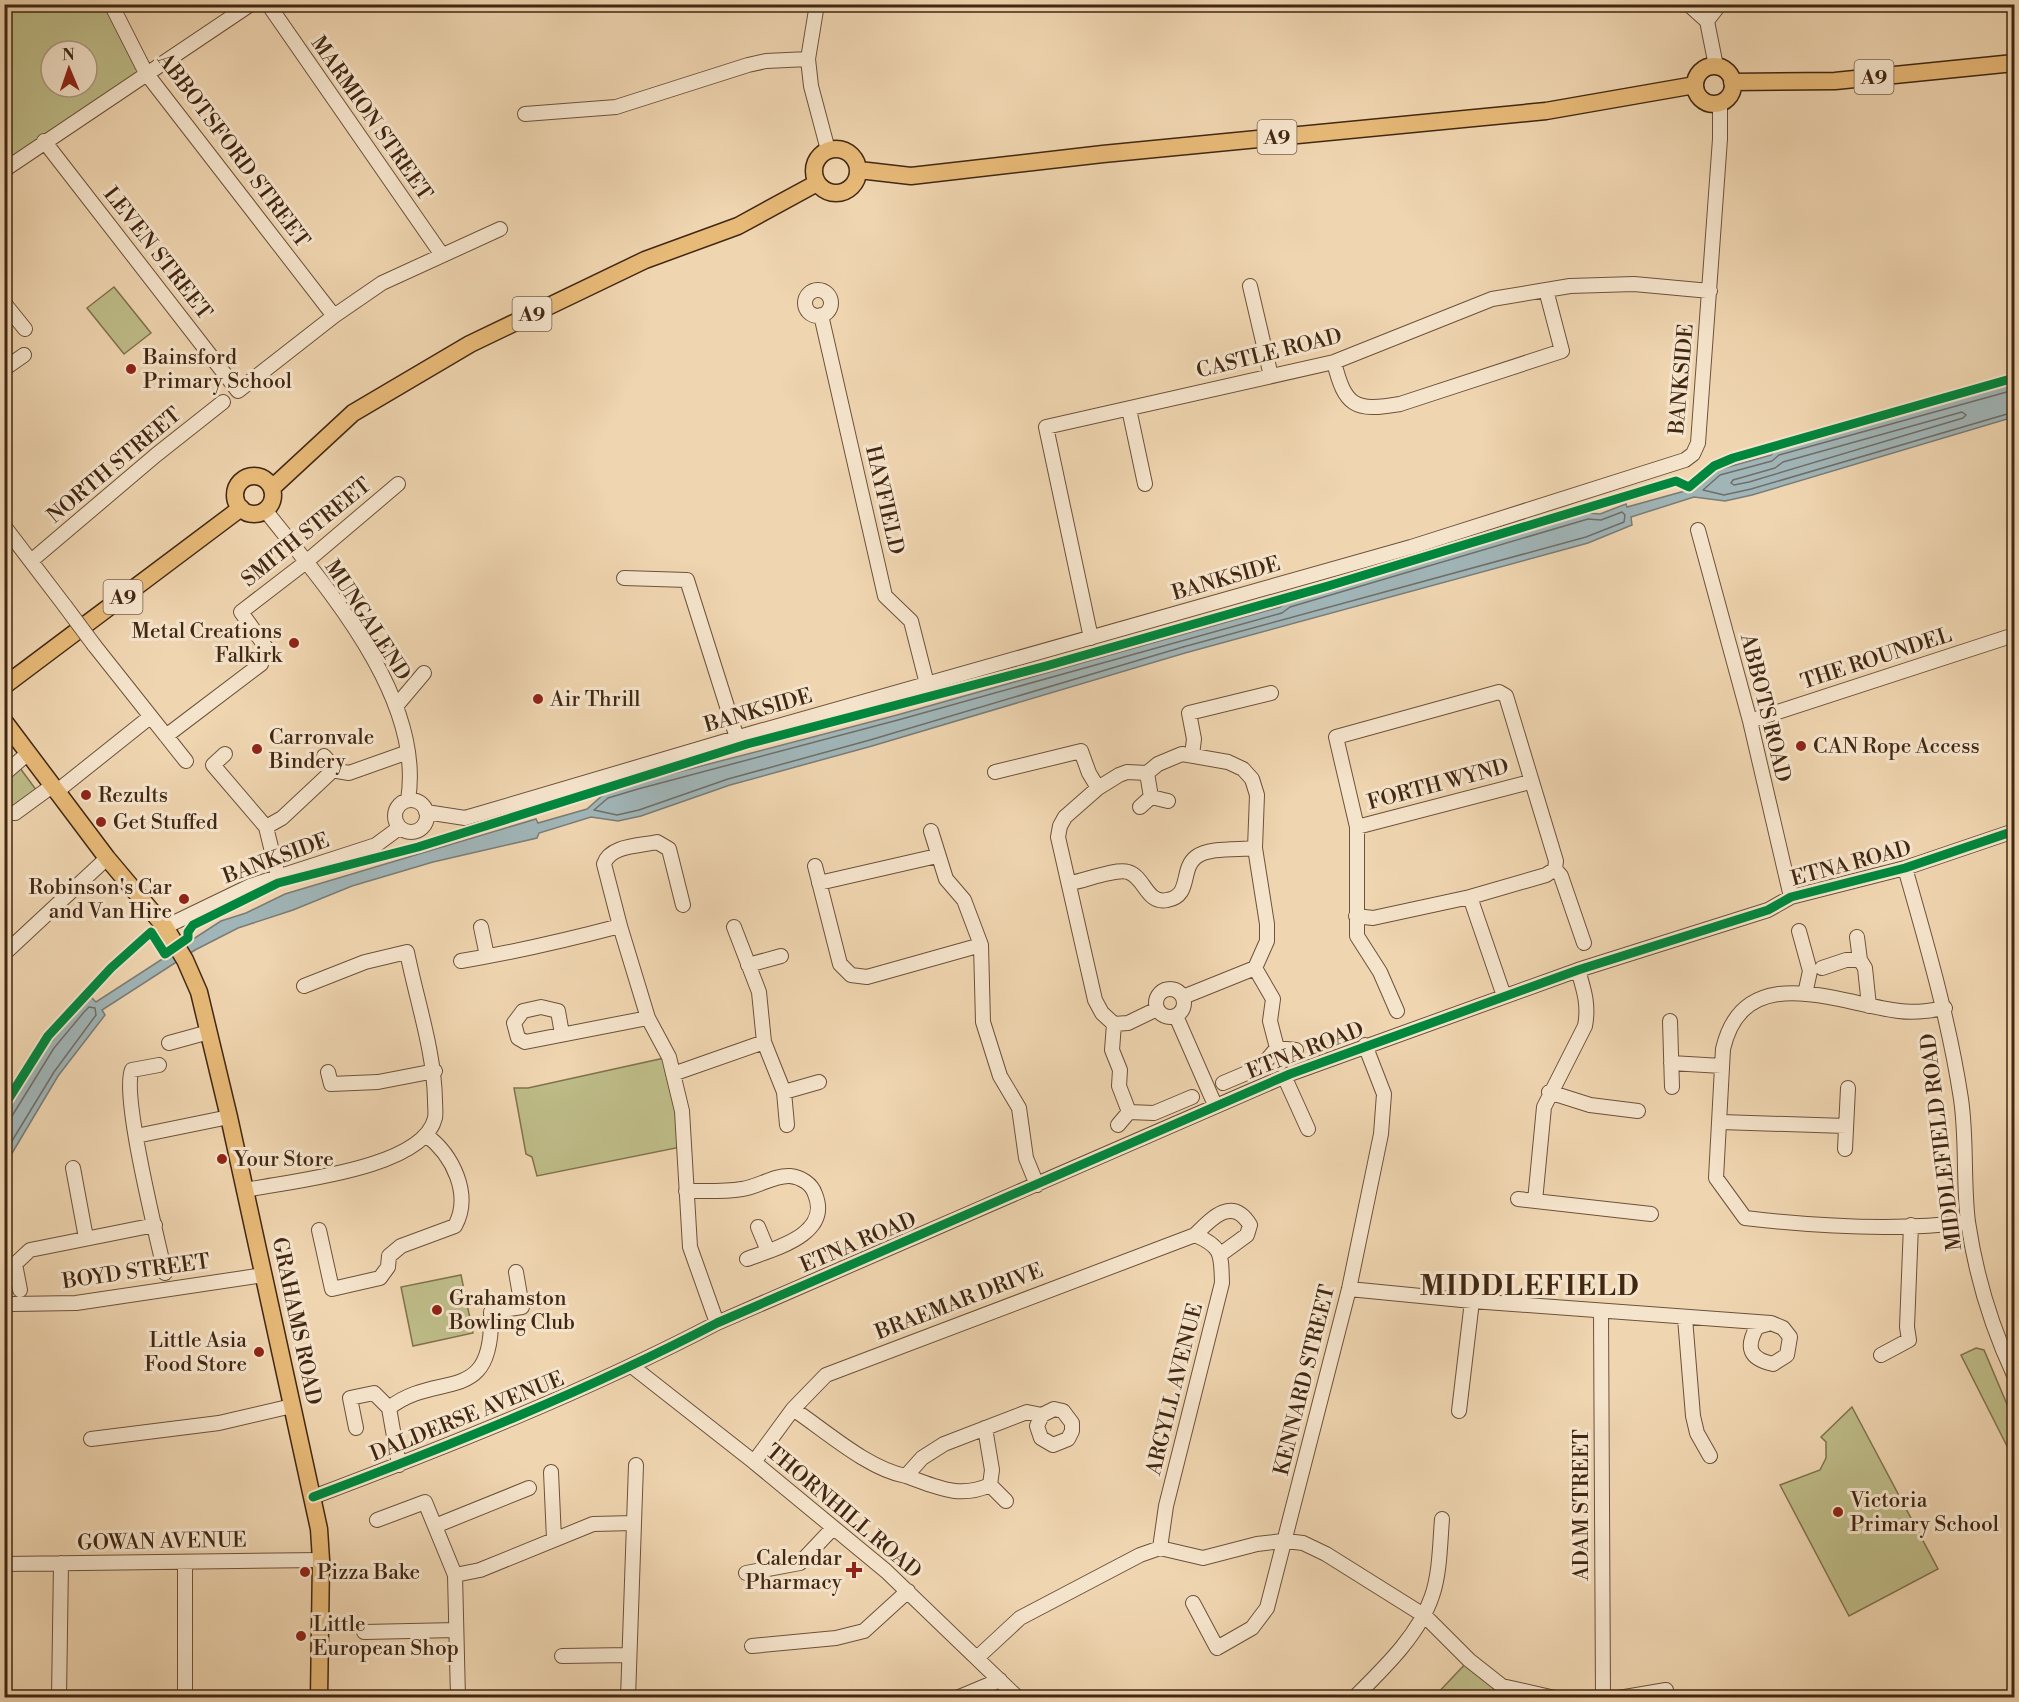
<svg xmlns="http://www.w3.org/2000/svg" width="2019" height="1702" viewBox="0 0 2019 1702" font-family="'Libre Bodoni',serif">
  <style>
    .green { fill: #bebc88; stroke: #80724e; stroke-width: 1.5; fill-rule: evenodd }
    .water { fill: #a0b5b8; stroke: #7a7c76; stroke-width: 1.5 }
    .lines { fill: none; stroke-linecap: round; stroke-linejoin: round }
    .shore { stroke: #706e66; stroke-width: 1.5 }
    .minor-casing { stroke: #6c523a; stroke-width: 16 }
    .major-casing { stroke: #412713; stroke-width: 19 }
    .minor { stroke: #f5e4cc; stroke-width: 14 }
    .major { stroke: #e8ba78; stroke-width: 16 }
    .minor-bridge-casing { stroke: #6c523a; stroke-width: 16; stroke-linecap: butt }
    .minor-bridge { stroke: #f5e4cc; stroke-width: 14 }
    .cycleway-casing { stroke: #f5e4cc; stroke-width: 13 }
    .cycleway { stroke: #00873e; stroke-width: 9 }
    .poi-dot { fill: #8f2418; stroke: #f5e4cc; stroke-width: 2 }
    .labels { text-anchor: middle; stroke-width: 6; stroke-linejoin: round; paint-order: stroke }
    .shield { fill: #f5e4cc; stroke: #77604a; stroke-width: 1.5 }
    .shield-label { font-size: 20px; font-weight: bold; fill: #412713 }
    .street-label { font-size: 21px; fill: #412713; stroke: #f5e4cc }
    .poi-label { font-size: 21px; fill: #412713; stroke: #f5e4cc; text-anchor: start }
    .district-label { font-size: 27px; font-weight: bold; letter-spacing: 1.5px; fill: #412713; stroke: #f5e4cc }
  </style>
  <rect width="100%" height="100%" fill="#efd5b0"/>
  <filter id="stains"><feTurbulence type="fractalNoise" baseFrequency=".00333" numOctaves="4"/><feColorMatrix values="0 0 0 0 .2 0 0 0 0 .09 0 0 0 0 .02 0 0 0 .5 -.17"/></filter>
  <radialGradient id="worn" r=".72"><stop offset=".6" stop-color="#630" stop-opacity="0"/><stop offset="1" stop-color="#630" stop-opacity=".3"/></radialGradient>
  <path class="green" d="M4,5H111L146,73L4,170ZM51,51H87V87H51Z
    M114,287L151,333L124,354L87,308Z
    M20,768L37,791L17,805L5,808V781Z
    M669,1057L686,1146L537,1176L532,1157L526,1154L514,1088H528Z
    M461,1275L473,1333L413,1346L401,1287Z
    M1976,1348L1984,1350L2014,1421V1460L1961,1355Z
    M1852,1407L1938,1569L1849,1616L1780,1485L1820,1470L1826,1458V1442L1821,1437Z
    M1469,1660L1502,1686L1555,1698H1433Z"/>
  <path class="water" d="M2014,384V417L1752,495L1725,501L1694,497L1631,517L1632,525L1588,543L1185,653L872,746L730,785L641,816L618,821L591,817L539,833L537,838L433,862L352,886L293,910L238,928L195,950L102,1010L105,1015L58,1076L5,1165L4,1117L49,1044L91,997L96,1002L221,921L246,913L285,894L536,819L538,823L587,809L605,793L636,783L897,715L1280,607L1286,602L1588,513L1600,514L1626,504L1627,507L1692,489L1717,470L1771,455L1775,450Z"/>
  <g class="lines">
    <path class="shore" d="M2014,390L1779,455L1772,461L1720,475L1703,490L1724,495L1751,489L2014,412
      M1962,412L1966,415L1963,418L1749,482L1734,485L1731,483L1733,480L1775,468L1783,462Z
      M1622,512L1625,515L1624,522L1586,537L1183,647L870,740L728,779L639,810L617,815L594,810L608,798L638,789L898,720L1282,613L1290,607L1588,519L1601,520Z
      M4,1119L12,1116L54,1048L84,1012L89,1007L95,1008L96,1015L54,1072L4,1154"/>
    <defs>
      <path id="minor" d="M111,4L146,73L334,316
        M268,4L442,255
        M817,4L808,59L811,86L828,150
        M1688,4L1707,21L1716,66
        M1707,21L1720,4
        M525,114L616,107L748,65L766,61L808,59
        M44,141L238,391L334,316L382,283L500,229
        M4,170L251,4
        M1250,286L1271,376
        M805 303a13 13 0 1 1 26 0a13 13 0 1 1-26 0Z
        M4,303L25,329
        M821,315L885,596L911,621L927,684
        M1334,362C1345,406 1354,412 1400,404L1562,351L1546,290
        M4,369L24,355
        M1129,409L1145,484
        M265,510C325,586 425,697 408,800
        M4,526L65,606
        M1698,530L1750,721L1791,897
        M31,561L156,455L223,402
        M624,578L687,580L737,738
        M1091,638L1046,427L1334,362L1492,299L1570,286L1634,284L1710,291
        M94,645L186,761
        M397,705L424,673
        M1750,721L2014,635
        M166,736L261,664L267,649L241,612L306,562L398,484
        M225,754L213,765L266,827L278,876
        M1192,755L1194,739L1189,713L1271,693
        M324,756L337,771L349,773L408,752
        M995,772L1081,751L1089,773L1098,788
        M1147,773L1151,797L1168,801
        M4,774L27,754
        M56,792L150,717
        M395 816a16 16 0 1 1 32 0a16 16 0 1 1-32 0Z
        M1140,807L1151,797
        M426,812L465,818L753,733L1411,547L1685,460L1693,454L1698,443L1720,139V103
        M4,813H15L52,786
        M266,827L282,818L329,774
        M1357,827L1530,782
        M931,831L946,879L964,900L981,945L983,1022L1000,1076L1019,1108L1026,1158L1037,1185
        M815,866L840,964L851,975L867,977L981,945
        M1905,868C1927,945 1949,1020 1961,1099C1967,1140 1963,1182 1968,1222C1976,1276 1991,1326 2014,1375
        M1555,869L1561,876L1584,943
        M819,883L937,856
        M1070,883C1084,881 1116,868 1128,872C1145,877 1146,904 1167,900C1192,896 1180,869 1196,857C1209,847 1239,850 1255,848
        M1356,916L1373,918L1470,897L1504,996
        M620,926L648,1018L669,1057L682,1111L690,1247L717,1323
        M165,927L250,886L376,845L399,828
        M481,927L487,956
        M734,927L759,992L764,1042L784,1092L787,1125
        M1799,931L1810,971L1805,994
        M1857,937L1860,960
        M4,954L107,858
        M461,961C515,952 567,940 620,926L604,864C610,845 640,846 657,842L669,849L683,905
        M748,965L781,956
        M1822,968L1846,960H1860L1865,968L1869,1006
        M1156 1003a14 14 0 1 1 28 0a14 14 0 1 1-28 0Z
        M1945,1008C1930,1011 1914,1013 1899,1011C1837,1003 1744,959 1723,1049L1716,1178L1745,1218C1814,1226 1899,1231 1968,1222
        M1157,1009L1128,1023L1114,1024L1102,1013L1095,1000L1058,837L1060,826L1065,817L1098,788L1119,775L1127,772L1147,773L1158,764L1182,754L1228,762L1243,769L1252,779L1257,795L1255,848L1267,924V941L1255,968L1183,997
        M1397,1011L1380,972L1357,936V827L1336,737L1499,692L1506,696L1556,861L1555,869L1546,875L1470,897
        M1176,1016L1215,1105
        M1670,1021L1672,1087
        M1114,1024L1112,1050L1120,1070L1119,1086L1129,1112L1154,1113L1192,1097
        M562,1034L558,1011L541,1007L523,1011L514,1023L518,1038L525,1042L648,1018
        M169,1043L209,1032
        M1277,1048L1296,1050
        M1671,1063L1722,1066
        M159,1065L132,1070C121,1095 157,1237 165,1273
        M328,1072L331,1084L378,1082L435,1071
        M673,1074L764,1042
        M1284,1076L1308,1129
        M1223,1083L1261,1067L1277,1048L1270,1021L1273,999L1255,968
        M784,1092L819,1082
        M1549,1092L1590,1105L1638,1111
        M1721,1122L1846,1126
        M1118,1125L1129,1112
        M136,1136L229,1117
        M1845,1149L1848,1088
        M73,1168L86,1238
        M246,1190C290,1181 423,1169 435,1118C436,1113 435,1106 435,1100C434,1050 417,1002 407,952L365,962L304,986
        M686,1191C704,1191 724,1192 742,1189C758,1187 774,1175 790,1176C801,1177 812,1184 815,1194C832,1235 773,1249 747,1259
        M1518,1199L1651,1214
        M1535,1201L1544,1107L1585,1026C1589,1005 1584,990 1578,970
        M758,1227L768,1251
        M319,1230L332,1289L380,1278L388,1267L389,1256L401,1246L455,1226C472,1195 453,1155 426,1135
        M1195,1235C1212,1218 1232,1196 1250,1225L1247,1235L1221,1254
        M1349,1289L1472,1301L1771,1323L1783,1328L1790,1337L1787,1355L1773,1364C1750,1359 1745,1348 1757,1327L1771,1323
        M20,1290L15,1264L30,1250L155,1225
        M13,1304L76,1303L264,1275
        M1601,1312L1603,1698
        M1685,1318L1693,1416L1697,1433L1710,1456
        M1881,1355L1909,1340L1907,1327L1911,1225
        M633,1367L754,1462L886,1571L1018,1698
        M793,1409C826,1431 868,1469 906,1476L922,1458L944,1444L1027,1412L1042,1415L1054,1409L1063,1411L1072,1423V1431L1068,1439L1053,1445L1041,1438L1037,1426L1042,1415
        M1459,1411L1472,1301
        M356,1428L350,1398L374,1393L389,1408
        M91,1439L219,1423L292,1406
        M754,1462L793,1409L826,1375L1195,1235C1223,1247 1221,1255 1222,1283L1166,1506L1160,1548
        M399,1465L389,1408C438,1369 494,1409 491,1312L522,1307L516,1272
        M551,1472L554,1539
        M906,1476C937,1487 959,1499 990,1485L992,1470L985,1428
        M990,1485L1006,1501
        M313,1497C451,1445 587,1391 717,1323L1290,1074L1578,970L1768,910L1791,897L1905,868L2014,831
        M377,1520L425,1502L455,1575L458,1698
        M435,1526L529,1488
        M1286,1541L1303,1543L1326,1554L1425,1616L1469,1660L1502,1686L1555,1698
        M4,1564L321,1560
        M746,1573L800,1563L833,1528
        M455,1575L480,1570L593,1524L634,1523
        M1193,1603L1217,1648L1252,1628L1267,1608L1349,1289L1381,1134L1384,1094L1365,1045
        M364,1632L456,1630
        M752,1646L836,1638L864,1631L908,1591
        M562,1656L629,1655
        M978,1657L1020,1618L1140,1555L1160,1548L1203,1558L1257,1544L1282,1541
        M59,1698L61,1563
        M185,1698V1562
        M628,1698L636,1465
        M957,1698L1000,1680
        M1354,1698C1383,1669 1419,1635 1432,1596C1440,1573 1440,1543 1442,1519
        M1619,1698L1666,1690"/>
      <path id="major" d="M1695 85a19 19 0 1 1 38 0a19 19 0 1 1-38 0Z
        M1732,82L1835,81L2014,63
        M814 171a22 22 0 1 1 44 0a22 22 0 1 1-44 0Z
        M859,170L911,176L1103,154L1546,111L1695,85
        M235 495a19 19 0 1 1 38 0a19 19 0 1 1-38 0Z
        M272,488L353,413L470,344L645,260L738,226L817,183
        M4,686L241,508
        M4,721L107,858L165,927L185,960L199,992L229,1117L319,1529L321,1560L319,1698"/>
    </defs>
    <use href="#minor" class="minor-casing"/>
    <use href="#major" class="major-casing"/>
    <use href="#minor" class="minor"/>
    <use href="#major" class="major"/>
    <defs>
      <path id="minor-bridge" d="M65,606L94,645"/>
    </defs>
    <use href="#minor-bridge" class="minor-bridge-casing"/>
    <use href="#minor-bridge" class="minor-bridge"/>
    <defs>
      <path id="cycleway" d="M4,1106L48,1036L111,968L151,932L165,954L188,938V932L193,925L278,883L418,847L747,744L1046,666L1328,586L1676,481L1689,487L1714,466L1733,458L2014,378
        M313,1497C451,1445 587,1391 717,1323L1290,1074L1578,970L1768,910L1791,897L1905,868L2014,831"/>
    </defs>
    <use href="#cycleway" class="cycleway-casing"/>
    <use href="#cycleway" class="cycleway"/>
  </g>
  <g class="poi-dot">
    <circle cx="131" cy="369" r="6"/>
    <circle cx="294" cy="643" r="6"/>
    <circle cx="538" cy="699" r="6"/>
    <circle cx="1801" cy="746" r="6"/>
    <circle cx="257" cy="749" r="6"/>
    <circle cx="86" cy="795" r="6"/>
    <circle cx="101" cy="822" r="6"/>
    <circle cx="184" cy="899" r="6"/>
    <circle cx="222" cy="1159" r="6"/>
    <circle cx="437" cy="1310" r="6"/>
    <circle cx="259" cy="1352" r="6"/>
    <circle cx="1838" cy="1512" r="6"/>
    <path d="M851 1561h6v6h6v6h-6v6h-6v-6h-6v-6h6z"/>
    <circle cx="305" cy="1572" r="6"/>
    <circle cx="301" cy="1636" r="6"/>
  </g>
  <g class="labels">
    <g class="shield">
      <rect x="1854.5" y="60" width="39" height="34" rx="4.5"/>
      <rect x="1257.5" y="120" width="39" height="34" rx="4.5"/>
      <rect x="512.5" y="297" width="39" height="34" rx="4.5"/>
      <rect x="103.5" y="580" width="39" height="34" rx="4.5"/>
    </g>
    <g class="shield-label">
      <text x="1874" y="84">A9</text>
      <text x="1277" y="144">A9</text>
      <text x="532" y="321">A9</text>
      <text x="123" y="604">A9</text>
    </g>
    <g class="street-label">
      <text transform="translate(372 118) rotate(55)" y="7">MARMION STREET</text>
      <text transform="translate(234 150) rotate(53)" y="7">ABBOTSFORD STREET</text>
      <text transform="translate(158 253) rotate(52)" y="7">LEVEN STREET</text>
      <text transform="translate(1269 353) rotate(-14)" y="7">CASTLE ROAD</text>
      <text transform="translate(1681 379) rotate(-85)" y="7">BANKSIDE</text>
      <text transform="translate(114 465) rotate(-40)" y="7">NORTH STREET</text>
      <text transform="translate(885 500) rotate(77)" y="7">HAYFIELD</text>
      <text transform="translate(306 532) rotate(-39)" y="7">SMITH STREET</text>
      <text transform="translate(1226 578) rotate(-16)" y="7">BANKSIDE</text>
      <text transform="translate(368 620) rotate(57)" y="7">MUNGALEND</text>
      <text transform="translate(1876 658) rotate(-18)" y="7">THE ROUNDEL</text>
      <text transform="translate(1766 708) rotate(76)" y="7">ABBOTS ROAD</text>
      <text transform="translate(758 710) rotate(-16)" y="7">BANKSIDE</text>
      <text transform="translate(1438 784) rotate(-15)" y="7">FORTH WYND</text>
      <text transform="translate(276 858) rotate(-20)" y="7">BANKSIDE</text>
      <text transform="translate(1851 863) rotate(-15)" y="7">ETNA ROAD</text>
      <text transform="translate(1305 1050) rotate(-21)" y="7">ETNA ROAD</text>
      <text transform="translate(1941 1142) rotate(-97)" y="7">MIDDLEFIELD ROAD</text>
      <text transform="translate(858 1242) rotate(-23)" y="7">ETNA ROAD</text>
      <text transform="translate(136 1271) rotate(-8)" y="7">BOYD STREET</text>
      <text transform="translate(959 1301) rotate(-21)" y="7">BRAEMAR DRIVE</text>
      <text transform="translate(297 1321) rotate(78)" y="7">GRAHAMS ROAD</text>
      <text transform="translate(1304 1380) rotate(-76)" y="7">KENNARD STREET</text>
      <text transform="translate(1174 1389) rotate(-76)" y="7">ARGYLL AVENUE</text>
      <text transform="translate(467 1416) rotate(-22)" y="7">DALDERSE AVENUE</text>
      <text transform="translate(1581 1505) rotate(-90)" y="7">ADAM STREET</text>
      <text transform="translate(844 1511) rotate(40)" y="7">THORNHILL ROAD</text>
      <text transform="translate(162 1541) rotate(-1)" y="7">GOWAN AVENUE</text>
    </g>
    <g class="poi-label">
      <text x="143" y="364">Bainsford<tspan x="143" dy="24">Primary School</tspan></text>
      <text x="282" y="638" text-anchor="end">Metal Creations<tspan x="282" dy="24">Falkirk</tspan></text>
      <text x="550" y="706">Air Thrill</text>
      <text x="269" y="744">Carronvale<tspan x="269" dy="24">Bindery</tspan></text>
      <text x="1813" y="753">CAN Rope Access</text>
      <text x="98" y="802">Rezults</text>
      <text x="113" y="829">Get Stuffed</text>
      <text x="172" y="894" text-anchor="end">Robinson's Car<tspan x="172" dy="24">and Van Hire</tspan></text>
      <text x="234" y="1166">Your Store</text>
      <text x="449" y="1305">Grahamston<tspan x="449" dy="24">Bowling Club</tspan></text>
      <text x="247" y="1347" text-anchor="end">Little Asia<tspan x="247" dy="24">Food Store</tspan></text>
      <text x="1850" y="1507">Victoria<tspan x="1850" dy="24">Primary School</tspan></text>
      <text x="842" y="1565" text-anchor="end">Calendar<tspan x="842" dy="24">Pharmacy</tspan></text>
      <text x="317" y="1579">Pizza Bake</text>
      <text x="313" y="1631">Little<tspan x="313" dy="24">European Shop</tspan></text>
    </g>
    <g class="district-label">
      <text x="1530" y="1295">MIDDLEFIELD</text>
    </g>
  </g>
  <rect width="2019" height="1702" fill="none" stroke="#efd5b0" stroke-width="24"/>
  <rect x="6" y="6" width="2007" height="1690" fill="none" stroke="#412713" stroke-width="3"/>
  <rect x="12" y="12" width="1995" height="1678" fill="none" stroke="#412713" stroke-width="1.5"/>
  <g transform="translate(69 69) rotate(358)"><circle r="28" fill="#f5e4cc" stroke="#ad9882" stroke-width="1.5"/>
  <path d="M0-4.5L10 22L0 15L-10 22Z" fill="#8f2418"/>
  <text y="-9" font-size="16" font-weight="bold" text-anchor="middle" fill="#412713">N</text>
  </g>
  <rect width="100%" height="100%" filter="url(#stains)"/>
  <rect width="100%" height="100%" fill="url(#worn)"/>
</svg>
